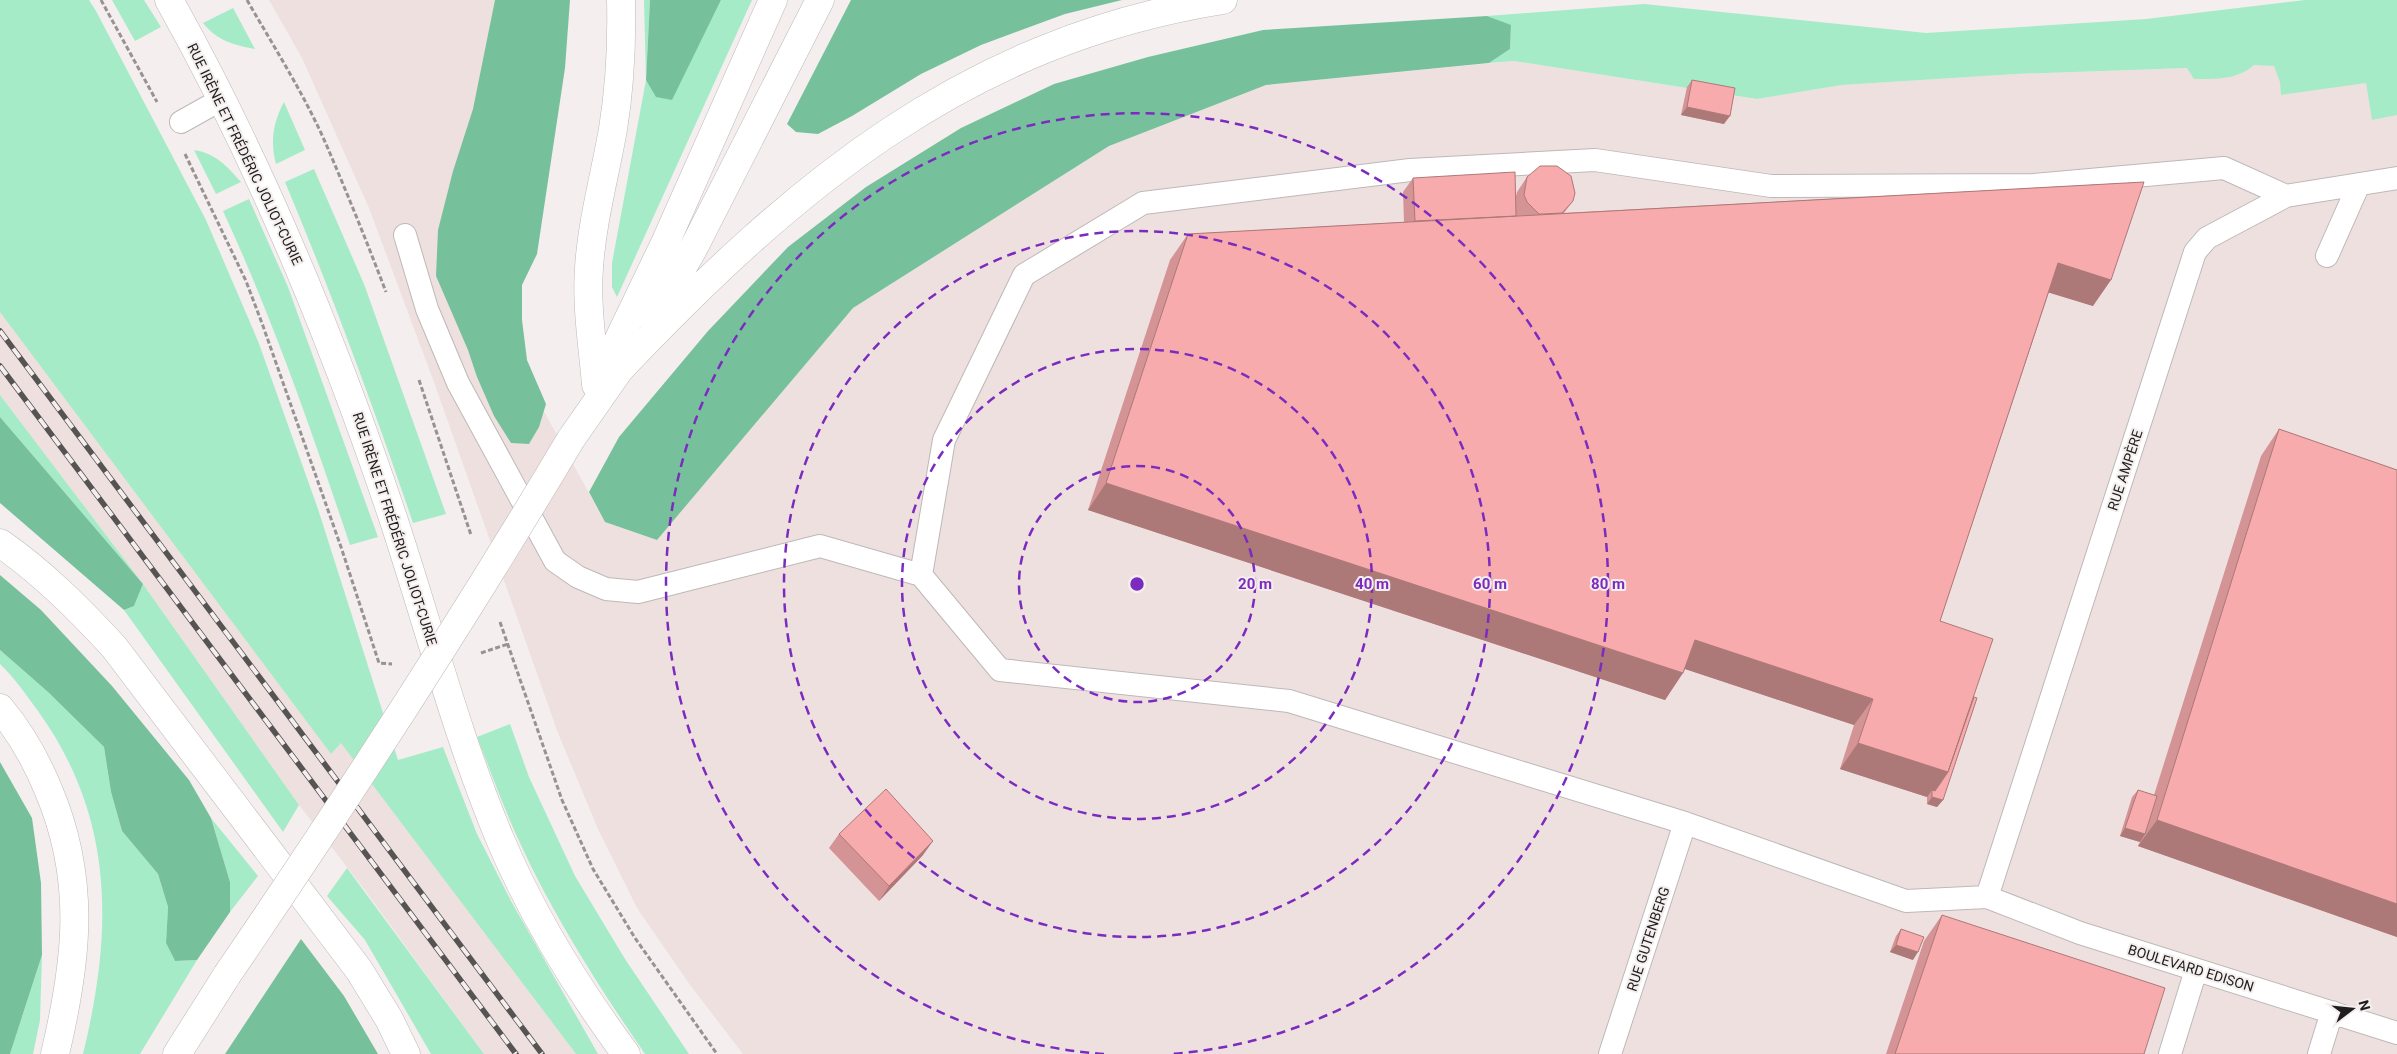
<svg xmlns="http://www.w3.org/2000/svg" width="2397" height="1054" viewBox="0 0 2397 1054" font-family="Roboto,sans-serif">
  <style>
    .built { fill: #efe0e0 }
    .green { fill: #a6ebc8 }
    .forest { fill: #77c09c }
    .lines { fill: none; stroke-linecap: round; stroke-linejoin: round }
    .service-casing { stroke: #beb8b8; stroke-width: 24 }
    .minor-casing { stroke: #beb8b8; stroke-width: 29 }
    .secondary-casing { stroke: #beb8b8; stroke-width: 29 }
    .primary-casing { stroke: #beb8b8; stroke-width: 29 }
    .path { stroke: #989393; stroke-width: 3; stroke-dasharray: 5 2.5; stroke-linecap: butt }
    .service { stroke: #fff; stroke-width: 22 }
    .minor { stroke: #fff; stroke-width: 28 }
    .secondary { stroke: #fff; stroke-width: 28 }
    .primary { stroke: #fff; stroke-width: 28 }
    .rail-casing { stroke: #565353; stroke-width: 5.5 }
    .rail { stroke: #f4eeee; stroke-width: 4; stroke-dasharray: 11; stroke-linecap: butt }
    .secondary-bridge-casing { stroke: #beb8b8; stroke-width: 29; stroke-linecap: butt }
    .secondary-bridge { stroke: #fff; stroke-width: 28 }
    .wall { fill: #d49394 }
    .shaded-wall { fill: #ad7878 }
    .building { fill: #f7abac; stroke: #ad7878 }
    .ring { fill: none; stroke: #7b2cbf; stroke-width: 2.5; stroke-dasharray: 9 6 }
    .labels { text-anchor: middle; stroke-width: 4; stroke-linejoin: round; paint-order: stroke }
    .street-label { font-size: 14px; fill: #1f1d1d; stroke: #f4eeee }
    .centre { fill: #7b2cbf; stroke: #f4eeee; stroke-width: 2.5 }
    .ring-label { font-size: 15px; text-anchor: middle; font-weight: bold; fill: #7b2cbf; stroke: #f4eeee; stroke-width: 4; stroke-linejoin: round; paint-order: stroke }
  </style>
  <rect width="100%" height="100%" fill="#f4eeee"/>
  <path class="built" d="M269,0H514L473,283L605,522L657,540L853,308L1109,146L1266,85L1514,61L1757,99L1842,85L2015,74L2187,68L2397,14V1054H743L690,985L637,908L598,829L558,733L435,385L369,208L302,58Z
    M0,291L341,742L576,1054H484L364,889L299,805L143,584L0,417Z"/>
  <path class="green" d="M0,0H89L96,11L206,220L258,341L318,509L398,760L443,747L477,834L511,901L598,1054H576L341,743L331,754L0,312Z
    M112,0H144L161,27L135,41Z
    M644,0H650L646,80L671,100L721,0H752L617,297L612,287V263L646,80Z
    M2305,0H2397V115L2372,120L2366,83L2281,95L2280,82L2274,66L2254,65C2237,80 2216,79 2194,79L2187,68L2016,74L1842,85L1757,99L1514,61L1489,63L1510,49L1511,26L1487,16L1644,4L1926,33L2146,19Z
    M233,8L255,49C234,45 217,41 203,23Z
    M284,102L305,150L276,164C270,142 273,122 284,102Z
    M194,150C215,153 227,166 241,182L216,194Z
    M314,169L364,284L446,514L413,523C374,408 332,294 285,182Z
    M249,199L288,287L378,537L350,545C312,432 273,319 223,211Z
    M0,395L143,584L299,805L283,832L124,610L134,606L143,584L0,417Z
    M0,650L48,692L104,747L111,792L122,831L158,874L168,907L166,943L175,961L197,960L140,1054H83C113,931 115,818 38,711C27,696 14,677 0,664Z
    M510,724L529,777L575,876L625,959L689,1054H645C599,987 554,917 520,843C504,809 491,772 477,737Z
    M211,818L258,876L230,912V882Z
    M347,868L484,1054H431L365,940L327,896Z
    M42,955L40,1020L33,1054H10Z"/>
  <path class="forest" d="M495,0H570L565,68L537,254L522,285V320L527,360L546,404L539,427L529,444L511,443L494,416L477,377L468,350L436,276L438,230L453,171L473,109Z
    M650,0H721L672,100L656,97L646,80Z
    M851,0H1122L1065,14L981,45L921,74L852,116L818,134L796,132L787,124Z
    M1487,16L1511,25L1510,49L1489,63L1266,85L1109,146L853,308L657,540L605,522L589,492L619,437L708,331L788,247L866,187L961,128L1054,84L1148,57L1263,30Z
    M0,417L143,584L134,606L124,610L0,503Z
    M0,575L41,610L112,686L189,780L211,818L230,882V912L197,960L175,961L166,943L168,907L158,874L122,831L111,792L104,747L48,692L0,650Z
    M0,762L32,818L41,883L42,955L10,1054H0Z
    M301,939L344,996L378,1054H225Z"/>
  <g class="lines">
    <defs>
      <path id="service" d="M181,122L222,99
        M405,235L427,309L458,383L555,561L578,577L606,589L638,592L820,546L921,575L1000,670L1289,701L1685,823L1906,901L1987,897L2080,933L2397,1033
        M2327,256L2359,184
        M921,575L944,440L1024,275L1143,203L1410,170L1595,160L1771,186L2034,185L2224,168L2286,196
        M1987,897L2195,252L2207,238L2286,196L2397,178
        M1610,1054L1685,823
        M2170,1054L2196,970
        M2319,1054L2332,1012"/>
      <path id="minor" d="M169,0C261,164 332,337 392,515C428,623 456,734 500,839C532,915 577,988 626,1054"/>
      <path id="secondary" d="M0,543C43,573 79,609 114,647L359,970L389,1019L406,1054
        M0,708C21,733 36,760 48,789C87,880 77,961 55,1054
        M177,1054L227,975"/>
      <path id="primary" d="M652,320L692,251L820,0
        M619,370C793,187 965,41 1223,0
        M602,374L666,241L773,0
        M596,385C593,347 586,307 589,268C592,221 605,175 613,129C620,86 622,43 621,0
        M571,439L629,356"/>
    </defs>
    <use href="#service" class="service-casing"/>
    <use href="#minor" class="minor-casing"/>
    <use href="#secondary" class="secondary-casing"/>
    <use href="#primary" class="primary-casing"/>
    <path class="path" d="M101,0L157,102
      M247,0C274,47 304,94 326,144C347,193 367,242 386,292
      M185,154L246,281L263,326L341,547L379,663L392,664
      M419,380L471,535
      M500,622L562,800L593,869L635,938L717,1054
      M481,653L508,644"/>
    <use href="#service" class="service"/>
    <use href="#minor" class="minor"/>
    <use href="#secondary" class="secondary"/>
    <use href="#primary" class="primary"/>
    <defs>
      <path id="rail" d="M0,331L542,1054
        M0,366L516,1054"/>
    </defs>
    <use href="#rail" class="rail-casing"/>
    <use href="#rail" class="rail"/>
    <defs>
      <path id="secondary-bridge" d="M227,975C347,799 462,622 571,439"/>
    </defs>
    <use href="#secondary-bridge" class="secondary-bridge-casing"/>
    <use href="#secondary-bridge" class="secondary-bridge"/>
  </g>
  <path class="wall" d="M1692,80L1724,124L1681,115L1687,87Z
    M1527,177L1573,201L1564,213L2144,182L2093,306L2049,292L1940,621L1974,697L1943,800L1937,807L1927,804V797L1840,769L1854,725L1685,669L1665,700L1088,510L1170,260L1188,234L1404,222L1403,192L1413,178L1516,196L1517,192Z
    M2279,429L2397,470V937L2138,846L2140,842L2120,836L2132,797L2138,790L2154,795L2261,456Z
    M839,834L923,855L879,901L829,848Z
    M1942,915L2144,1054H1886L1924,941Z
    M1901,929L1913,960L1890,952L1896,936Z"/>
  <path class="shaded-wall" d="M1687,107L1730,116L1724,124L1681,115Z
    M2058,263L2111,280L2093,306L2040,290Z
    M1106,483L1683,673L1665,700L1088,510Z
    M1695,640L1873,699L1854,725L1676,666Z
    M1858,743L1948,772L1932,795V790L1927,797L1840,769Z
    M1932,797L1943,800L1937,807L1927,804Z
    M2157,820L2397,904V937L2138,846Z
    M2125,828L2145,834L2140,842L2120,836Z
    M933,841L923,855L879,901L889,886Z
    M1896,945L1918,952L1913,960L1890,952Z"/>
  <path class="building" d="M1692,80L1735,88L1730,116L1687,107Z
    M1540,166H1557L1571,176L1575,193L1573,201L1562,213L1543,214H1539L1527,202L1524,195L1527,177Z
    M1515,172L1516,216L1415,221L1413,178Z
    M2144,182L2111,280L2058,263L1940,621L1993,639L1948,772L1858,743L1873,699L1695,640L1683,673L1106,483L1188,234Z
    M2279,429L2397,470V904L2157,820Z
    M1974,697L1977,698L1943,800L1932,797V790L1935,791L1948,772Z
    M886,789L933,841L889,886L839,834Z
    M2138,790L2157,796L2145,834L2125,828Z
    M1942,915L2165,988L2144,1054H1895Z
    M1901,929L1924,937L1918,952L1896,945Z"/>
  <g class="ring">
    <circle cx="1137" cy="584" r="118"/>
    <circle cx="1137" cy="584" r="235"/>
    <circle cx="1137" cy="584" r="353"/>
    <path d="M1104 1054A471 471 0 1 1 1170 1054"/>
  </g>
  <g class="labels">
    <g class="street-label">
      <text transform="translate(245 154) rotate(64)" y="5">RUE IRÈNE ET FRÉDÉRIC JOLIOT-CURIE</text>
      <text transform="translate(2125 470) rotate(-72)" y="5">RUE AMPÈRE</text>
      <text transform="translate(395 529) rotate(72)" y="5">RUE IRÈNE ET FRÉDÉRIC JOLIOT-CURIE</text>
      <text transform="translate(1648 939) rotate(-72)" y="5">RUE GUTENBERG</text>
      <text transform="translate(2191 968) rotate(17)" y="5">BOULEVARD EDISON</text>
    </g>
  </g>
  <circle cx="1137" cy="584" r="8" class="centre"/>
  <g class="ring-label">
    <text x="1255" y="589">20 m</text>
    <text x="1372" y="589">40 m</text>
    <text x="1490" y="589">60 m</text>
    <text x="1608" y="589">80 m</text>
  </g>
  <g transform="translate(2352 1009) rotate(74)" stroke="#f4eeee" stroke-width="4" paint-order="stroke">
  <path d="M0-4L9 19L0 12L-9 19Z" fill="#1f1d1d"/>
  <text y="-8" font-size="14" font-weight="bold" text-anchor="middle" fill="#1f1d1d">N</text>
  </g>
</svg>
